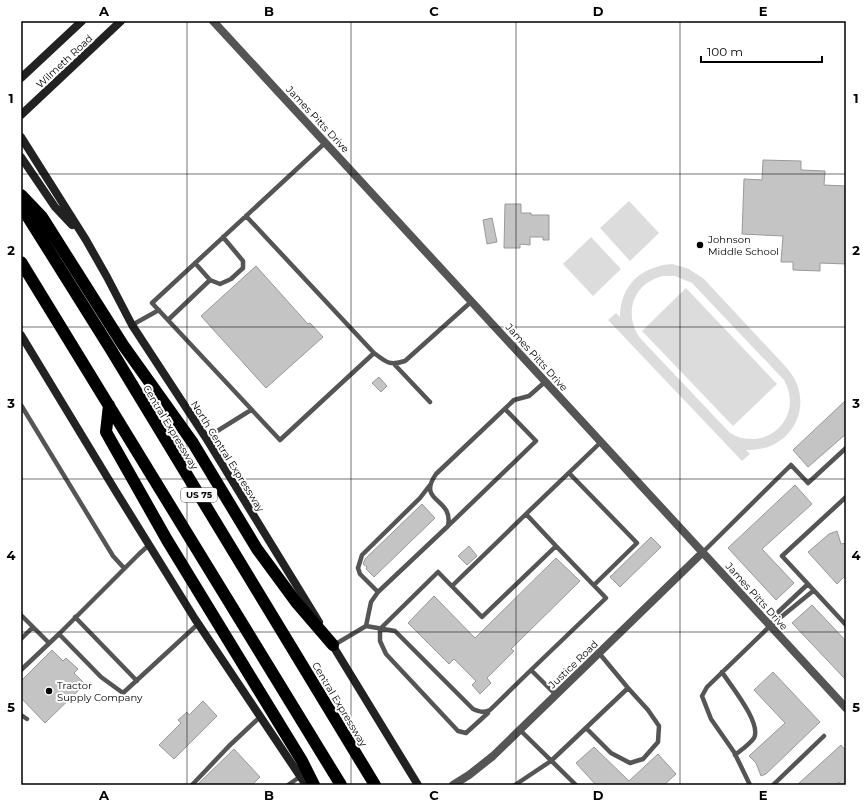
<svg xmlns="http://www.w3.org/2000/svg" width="867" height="806" viewBox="0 0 867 806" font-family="Montserrat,sans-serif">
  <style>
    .green { fill: #dcdcdc; fill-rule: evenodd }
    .building { fill: #c4c4c4; stroke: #999 }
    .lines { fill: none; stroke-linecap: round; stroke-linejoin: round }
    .service { stroke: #555; stroke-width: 4.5 }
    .minor { stroke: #555; stroke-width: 8 }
    .secondary { stroke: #222; stroke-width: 8 }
    .motorway { stroke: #000; stroke-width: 12 }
    .grid { fill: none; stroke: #000; stroke-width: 1; stroke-opacity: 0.55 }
    .poi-dot { fill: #000; stroke: #fff; stroke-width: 1.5 }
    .labels { text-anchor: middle; stroke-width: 4; stroke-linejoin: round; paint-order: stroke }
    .shield { fill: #fff; stroke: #4c4c4c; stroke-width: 1 }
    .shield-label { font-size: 9px; font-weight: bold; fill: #000 }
    .street-label { font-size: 10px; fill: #000; stroke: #fff }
    .poi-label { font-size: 10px; fill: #000; stroke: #fff; text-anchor: start }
    .neatline { fill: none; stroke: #000; stroke-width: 1.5 }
    .grid-label { font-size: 13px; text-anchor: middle; font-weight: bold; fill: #000 }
  </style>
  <rect width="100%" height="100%" fill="#fff"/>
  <path class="green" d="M629,201L659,233L630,261L600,228Z
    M591,237L621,269L593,296L563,264Z
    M672,264L689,269L704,279L786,367C818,402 793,452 746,450L750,454L742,461L608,320L616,313L620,317C620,285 642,266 672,264ZM663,276H675L692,283L784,380C805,417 766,454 730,433L640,338C623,314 633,283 663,276Z
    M686,288L777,384L733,426L642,331Z"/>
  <path class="building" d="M763,160L801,161V170L825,171L824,185L846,186V264L820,263V271L793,270V262H781L783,236L742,234L744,179L762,180Z
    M505,204H521V213H531V215H549V240H543V237H530V245L520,244V248H504Z
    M492,218L497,242L487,244L483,220Z
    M256,266L308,324L310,323L323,337L266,388L201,316Z
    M379,377L387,386L381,392L372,383Z
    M846,400V434L808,467L793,450Z
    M795,485L812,504L762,549L794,583L776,600L728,548Z
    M422,504L435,518L374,577L366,569L367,567L363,564L365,559Z
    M837,531L841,544L846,543V575L837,584L808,552L829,534Z
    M651,537L661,547L620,587L610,577Z
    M469,546L477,556L467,565L458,556Z
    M556,558L580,581L511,649L514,651L487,678L491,683L480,694L472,685L476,681L454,659L449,664L408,623L434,596L475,638Z
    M812,605L846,641V680L792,623Z
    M52,650L63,661L66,658L78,669L74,673L85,684L45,723L21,698V681Z
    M773,672L820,722L766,774L761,776L756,763L749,756L785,723L754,690Z
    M203,701L217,716L174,759L159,745L181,723L178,720L187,712L189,715Z
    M841,745L846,751V785H841L839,782L836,785H797Z
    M594,747L629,781L658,754L676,774L664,785H596L576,763Z
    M234,749L260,777L252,785H197Z"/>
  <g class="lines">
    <path class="service" d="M326,142L152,303L280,440L374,353
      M246,216L374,353C386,362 389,366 405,361L472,301
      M195,263L210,280L220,284L231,279L243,268V261L223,237
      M168,320L210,280
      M132,325L159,310
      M395,365L430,402
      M546,381L529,396L514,400L436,474C416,503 454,497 448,526L378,592L371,602L366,626L395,631L473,709C480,712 483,713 490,710L531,670L556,695
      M21,405L113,556L124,568
      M206,438L251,410
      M569,473L637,543L594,585
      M846,497L782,556L846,625
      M526,514L601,442
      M448,526L536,441L505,409
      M149,545L139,554L59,634L101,677L123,693L198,624
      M703,552L791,465L808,483L846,448
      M452,586L526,514L556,546L482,617L438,572L380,629V641L386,654L458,731L466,733L488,713
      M378,592L360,574L358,568L362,555L420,498L430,485
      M21,615L49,643
      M75,617L137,681
      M771,626L775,615L808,584
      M21,639L33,627
      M334,645L366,626
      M599,653L628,688
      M21,670L59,634
      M531,670L606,598L556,546
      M722,672C730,685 762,723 754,738C749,745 741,750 735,755
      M21,715L27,719
      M520,730L576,785
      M192,785L229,746L261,716
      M288,785L301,776
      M515,785L551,761L628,688L648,710L659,726L658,742L643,759L630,763L611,753L586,728
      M750,785L734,752L711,719L702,696L707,687L770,626L813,591
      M773,785L824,736"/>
    <path class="minor" d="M213,21L846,708
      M453,785L469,775L493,756L703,552"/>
    <path class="secondary" d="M21,78L82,21
      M21,115L121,21
      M21,137L86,240L107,277L132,325L206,438L319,622
      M21,157L55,207L72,225
      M21,335L115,490L195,619L306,785
      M330,641L418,785"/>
    <path class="motorway" d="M21,195L42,217L123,345L193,443L257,549L296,602L333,645
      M21,206L110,348L375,785
      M21,262L341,785
      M109,405L106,432L167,540L302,761L314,785"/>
  </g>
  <path class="grid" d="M187,21V785M351,21V785M516,21V785M680,21V785M21,174H846M21,327H846M21,479H846M21,632H846"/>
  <g class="poi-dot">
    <circle cx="700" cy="245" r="4"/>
    <circle cx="49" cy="691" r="4"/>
  </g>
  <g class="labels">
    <rect class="shield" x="181" y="488" width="36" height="14" rx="3"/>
    <g class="shield-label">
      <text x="199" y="498">US 75</text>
    </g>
    <g class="street-label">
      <text transform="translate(64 61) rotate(-43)" y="4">Wilmeth Road</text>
      <text transform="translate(318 119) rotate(47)" y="4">James Pitts Drive</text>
      <text transform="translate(537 357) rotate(48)" y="4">James Pitts Drive</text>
      <text transform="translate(171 427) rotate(59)" y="4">Central Expressway</text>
      <text transform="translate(228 456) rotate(58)" y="4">North Central Expressway</text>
      <text transform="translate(757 596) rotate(48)" y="4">James Pitts Drive</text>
      <text transform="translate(573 664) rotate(-44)" y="4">Justice Road</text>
      <text transform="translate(340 704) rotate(59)" y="4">Central Expressway</text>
    </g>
    <g class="poi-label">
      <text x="708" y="243">Johnson<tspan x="708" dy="12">Middle School</tspan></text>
      <text x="57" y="689">Tractor<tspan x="57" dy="12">Supply Company</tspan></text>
    </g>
  </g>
  <rect width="867" height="806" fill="none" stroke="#ffffff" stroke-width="44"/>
  <path d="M701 56v6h121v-6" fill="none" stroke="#000000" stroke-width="2"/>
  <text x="707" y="56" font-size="12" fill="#000000" stroke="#ffffff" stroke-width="3" paint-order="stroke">100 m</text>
  <rect x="22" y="22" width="823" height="762" class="neatline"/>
  <g class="grid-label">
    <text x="104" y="16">A</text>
    <text x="269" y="16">B</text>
    <text x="434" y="16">C</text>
    <text x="598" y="16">D</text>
    <text x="763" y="16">E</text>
    <text x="11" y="103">1</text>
    <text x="856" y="103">1</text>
    <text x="11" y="255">2</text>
    <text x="856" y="255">2</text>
    <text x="11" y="408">3</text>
    <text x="856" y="408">3</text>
    <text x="11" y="560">4</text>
    <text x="856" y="560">4</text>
    <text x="11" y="712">5</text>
    <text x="856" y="712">5</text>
    <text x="104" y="800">A</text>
    <text x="269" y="800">B</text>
    <text x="434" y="800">C</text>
    <text x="598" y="800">D</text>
    <text x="763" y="800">E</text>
  </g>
</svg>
